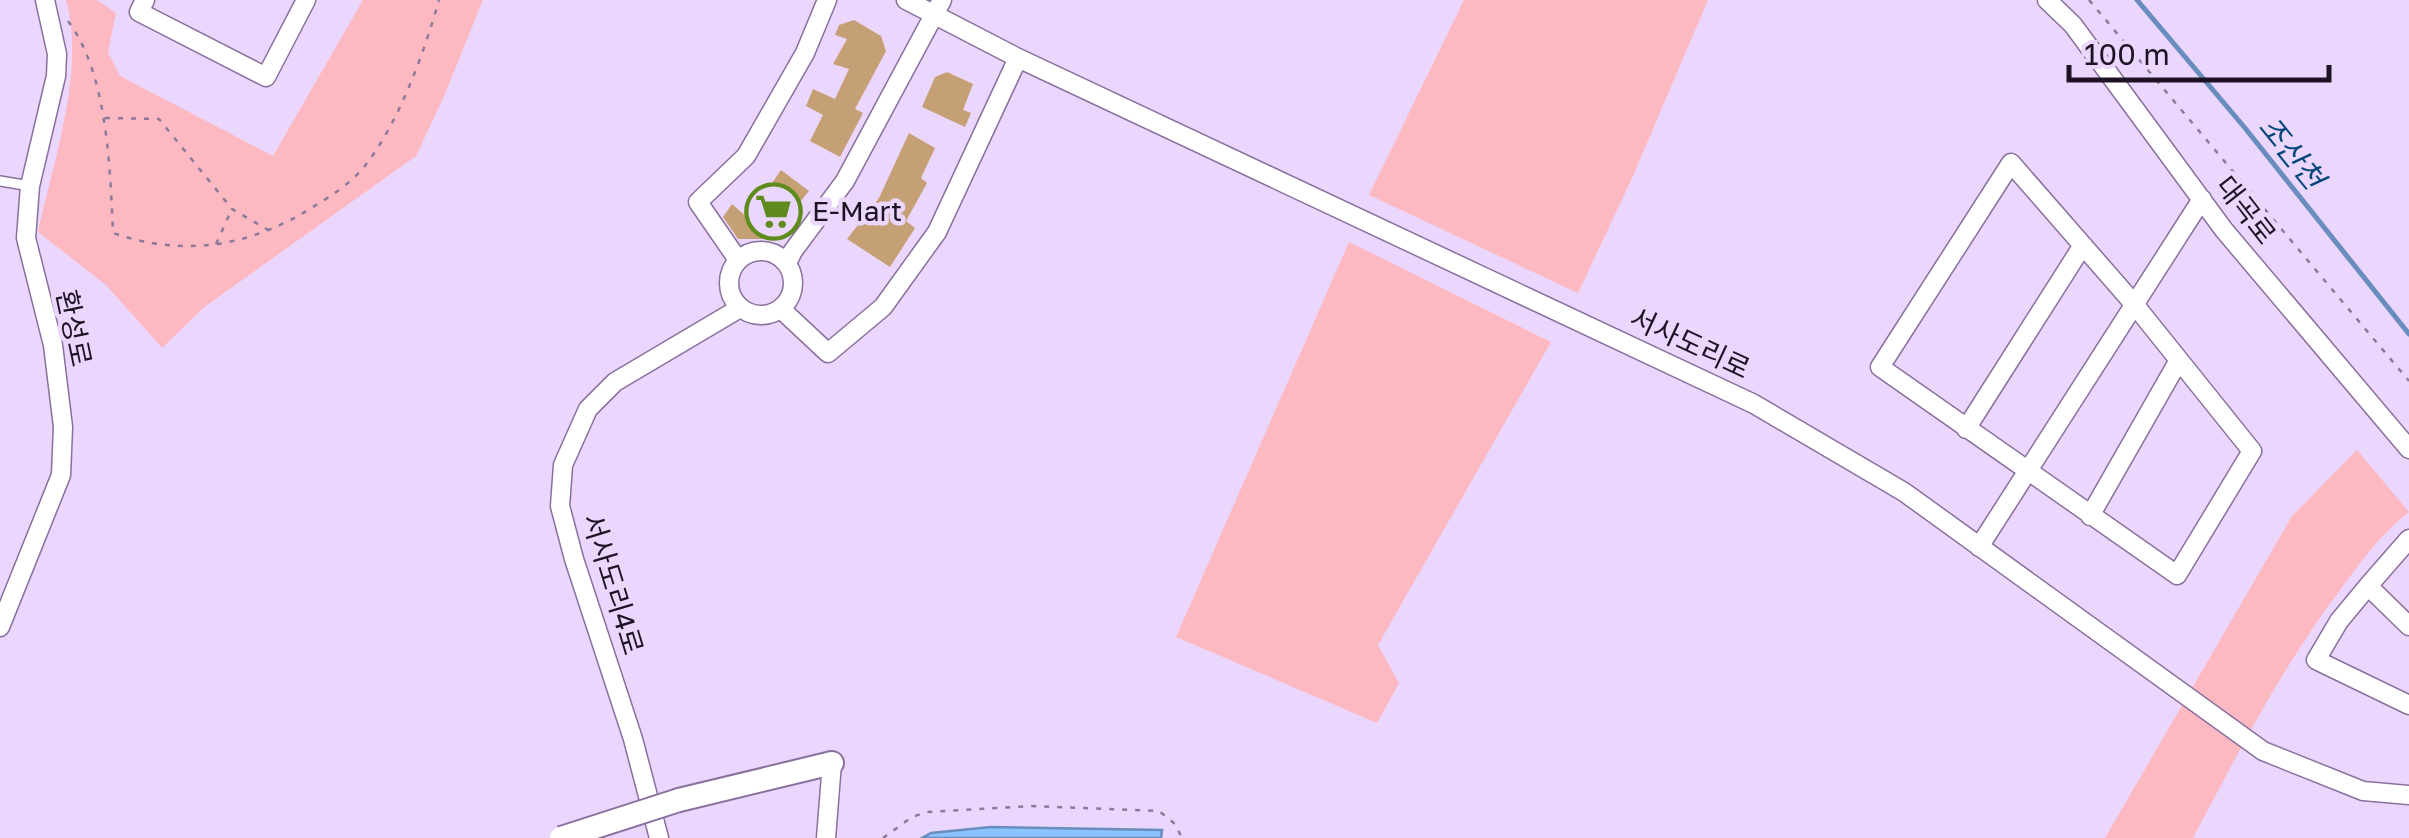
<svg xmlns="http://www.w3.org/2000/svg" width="2409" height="838" viewBox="0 0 2409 838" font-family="'Golos Text','Noto Sans KR',sans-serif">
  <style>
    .green { fill: #fdb9c2 }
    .water { fill: #8ac3fe; stroke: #698ebd; stroke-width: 2.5 }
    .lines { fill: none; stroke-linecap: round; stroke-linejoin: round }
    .stream { stroke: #698ebd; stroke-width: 5 }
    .building { fill: #c5a075 }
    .service-casing { stroke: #89709d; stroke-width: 12 }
    .minor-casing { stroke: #89709d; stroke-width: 21 }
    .tertiary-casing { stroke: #89709d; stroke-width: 26 }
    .path { stroke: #8b7b99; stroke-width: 2.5; stroke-dasharray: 5 8; stroke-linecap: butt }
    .service { stroke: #fff; stroke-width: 9 }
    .minor { stroke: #fff; stroke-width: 18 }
    .tertiary { stroke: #fff; stroke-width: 22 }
    .tertiary-bridge-casing { stroke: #89709d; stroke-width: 26; stroke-linecap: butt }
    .tertiary-bridge { stroke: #fff; stroke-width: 22 }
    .labels { text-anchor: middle; stroke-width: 9; stroke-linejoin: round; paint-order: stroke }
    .street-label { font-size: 28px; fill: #1d1325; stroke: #ebd6fd }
    .poi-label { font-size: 28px; fill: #1d1325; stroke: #ebd6fd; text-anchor: start }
    .water-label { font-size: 30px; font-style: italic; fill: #05477b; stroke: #ebd6fd }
  </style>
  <rect width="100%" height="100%" fill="#ebd6fd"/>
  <path class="green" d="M66,0H97L116,13L108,52L120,76L273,156L363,0H483L445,94L416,156L203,308L162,348L106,285L38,232C53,163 86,68 66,0Z
    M1464,0H1708L1633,176L1578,293L1369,195Z
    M1349,242L1551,342L1378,645L1399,683L1377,723L1176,637Z
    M2357,450L2409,512C2383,532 2362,560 2343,586C2283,665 2239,751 2193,838H2105L2292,516Z"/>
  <path class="water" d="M991,827L1162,830L1161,838H922L931,833Z"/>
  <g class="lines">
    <path class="stream" d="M2137,0L2245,128L2409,334"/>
  </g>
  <path class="building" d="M854,20L881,36L886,51L855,109L863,113L840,157L810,141L823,115L806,106L813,89L835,99L849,69L833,64L847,39L835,35L839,25Z
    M947,72L973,84L963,110L971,113L965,127L922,107L935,77Z
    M909,133L935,148L921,178L927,183L906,221L915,228L890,267L847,239L879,198Z
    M781,170L809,191L769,239H738L723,217L732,204L748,218Z"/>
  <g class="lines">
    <defs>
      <path id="service" d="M0,181L30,186"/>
      <path id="minor" d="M145,0L139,12L266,77L306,0
        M906,0L1018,58L1754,404L1904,492L2263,751L2363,791L2409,795
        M2047,0L2073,25L2224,230L2409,449
        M2011,163L2134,304L2252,451L2177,575L1880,367Z
        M729 283a32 32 0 1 1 64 0a32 32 0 1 1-64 0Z
        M738,260L698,202L746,156L805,53L827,0
        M787,263L793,251L845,181L942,0
        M782,310L828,353L883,307L937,232L1018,58
        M1966,429L2083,245
        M2090,516L2179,360
        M2409,539L2368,586L2409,626
        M1979,547L2202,199
        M2368,586L2339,621L2316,660L2409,705
        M0,627L61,475L63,427L53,345L26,238L30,186L56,76L57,54L45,0
        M659,838L633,739L574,559L560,506L563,465L588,409L615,382L740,308
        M826,838L832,763"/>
      <path id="tertiary" d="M679,800L832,763"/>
    </defs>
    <use href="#service" class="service-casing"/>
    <use href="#minor" class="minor-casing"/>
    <use href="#tertiary" class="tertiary-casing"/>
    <path class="path" d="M2089,0L2409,381
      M68,21C108,74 110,169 113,233C186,258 253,246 316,205C333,195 352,182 364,167C399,123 424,53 439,0
      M105,118L159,119L232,209L268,230
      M216,244L231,211
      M883,838L912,817L927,812L1031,806L1159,811L1175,824L1182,838"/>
    <use href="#service" class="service"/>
    <use href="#minor" class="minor"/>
    <use href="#tertiary" class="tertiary"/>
    <defs>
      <path id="tertiary-bridge" d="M561,838L679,800"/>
    </defs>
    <use href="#tertiary-bridge" class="tertiary-bridge-casing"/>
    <use href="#tertiary-bridge" class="tertiary-bridge"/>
  </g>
  <defs>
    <symbol id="supermarket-ring" viewBox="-11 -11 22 22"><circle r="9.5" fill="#ebd6fd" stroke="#5e8b1b" stroke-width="1.5"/><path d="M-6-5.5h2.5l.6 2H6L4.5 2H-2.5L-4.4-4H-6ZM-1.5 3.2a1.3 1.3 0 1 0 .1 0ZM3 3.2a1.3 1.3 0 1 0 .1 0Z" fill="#5e8b1b"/></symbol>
  </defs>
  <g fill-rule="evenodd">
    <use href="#supermarket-ring" x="742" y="180" width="63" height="63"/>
  </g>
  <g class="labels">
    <g class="street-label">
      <text transform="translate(2246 210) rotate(52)" y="10">대곡로</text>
      <text transform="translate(74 328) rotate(78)" y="10">환성로</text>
      <text transform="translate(1690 343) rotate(25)" y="10">서사도리로</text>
      <text transform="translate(613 584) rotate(73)" y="10">서사도리4로</text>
    </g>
    <g class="poi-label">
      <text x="812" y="221">E-Mart</text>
    </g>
    <g class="water-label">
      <text transform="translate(2291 153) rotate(51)" y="10">조산천</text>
    </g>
  </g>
  <path d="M2069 65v15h260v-15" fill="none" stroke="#1d1325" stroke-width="5"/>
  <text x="2084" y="65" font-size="30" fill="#1d1325" stroke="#ebd6fd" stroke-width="8" paint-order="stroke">100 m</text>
</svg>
